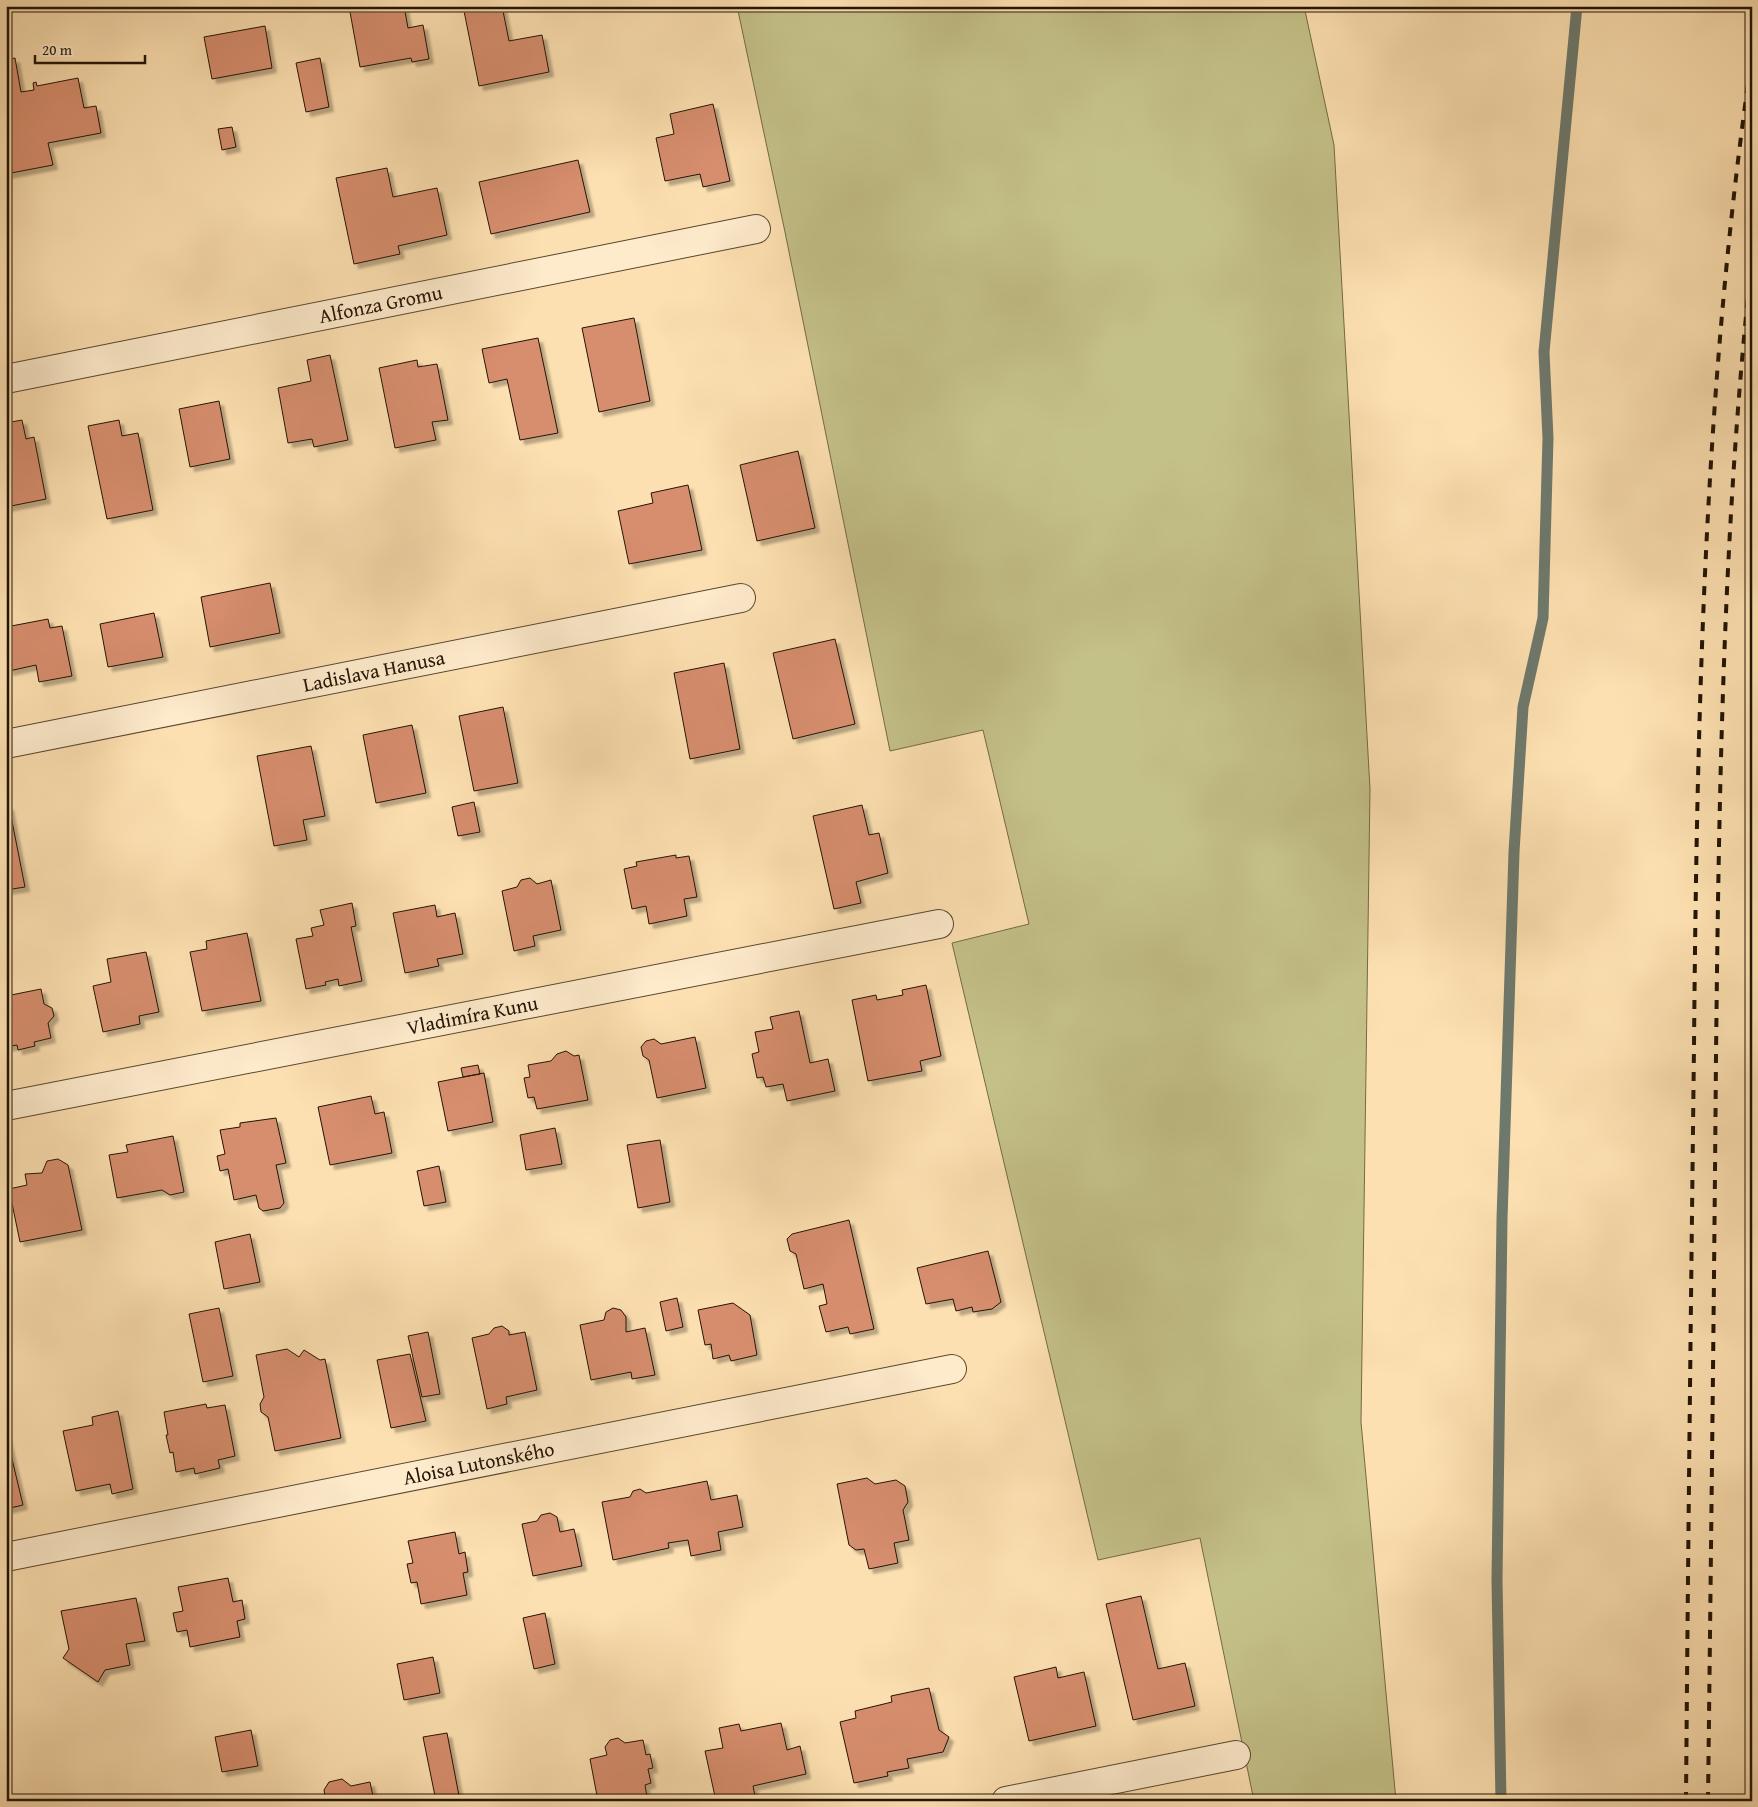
<svg xmlns="http://www.w3.org/2000/svg" width="1758" height="1807" viewBox="0 0 1758 1807" font-family="'Gentium Book Plus',serif">
  <style>
    .green { fill: #c4c188; stroke: #736a46 }
    .lines { fill: none; stroke-linecap: round; stroke-linejoin: round }
    .stream { stroke: #6e796d; stroke-width: 11 }
    .building { fill: #d78e6e; stroke: #221405; filter: url(#shadow) }
    .minor-casing { stroke: #594730; stroke-width: 30 }
    .minor { stroke: #feebcc; stroke-width: 28 }
    .rail { stroke: #221405; stroke-width: 4; stroke-dasharray: 9 9; stroke-linecap: butt }
    .labels { text-anchor: middle; stroke-width: 4; stroke-linejoin: round; paint-order: stroke }
    .street-label { font-size: 20px; fill: #221405; stroke: #feebcc }
  </style>
  <defs>
    <filter id="shadow"><feDropShadow dx="4.5" dy="4.5" stdDeviation="1" flood-color="#0004"/></filter>
  </defs>
  <rect width="100%" height="100%" fill="#fde0b1"/>
  <filter id="stains"><feTurbulence type="fractalNoise" baseFrequency=".004" numOctaves="4"/><feColorMatrix values="0 0 0 0 .2 0 0 0 0 .09 0 0 0 0 .02 0 0 0 .5 -.17"/></filter>
  <radialGradient id="worn" r=".72"><stop offset=".6" stop-color="#630" stop-opacity="0"/><stop offset="1" stop-color="#630" stop-opacity=".3"/></radialGradient>
  <path class="green" d="M737,6H1304L1334,145L1370,789L1361,1422L1396,1801H1254L1200,1538L1098,1560L952,943L1029,924L983,730L890,751L785,232Z"/>
  <g class="lines">
    <path class="stream" d="M1501,1801L1497,1580L1502,1219L1514,852L1523,707L1543,618L1548,438L1544,352L1577,6"/>
  </g>
  <path class="building" d="M381,6H404L408,28L423,25L429,59L412,62L411,58L360,67L350,12Z
    M463,6H502L509,41L542,35L549,72L479,86Z
    M265,26L272,68L212,79L204,37Z
    M15,58L21,92L34,90L33,83L36,82L37,86L78,78L84,108L96,106L101,133L48,143L53,165L6,174V60Z
    M320,58L329,107L306,112L296,63Z
    M713,104L730,181L703,187L700,174L665,181L656,138L674,134L670,114Z
    M232,127L236,147L222,150L218,129Z
    M578,160L590,212L491,234L479,182Z
    M387,168L393,197L437,188L447,235L398,246L400,254L354,264L336,178Z
    M634,318L650,401L599,412L582,328Z
    M538,338L558,433L520,440L507,379L489,383L482,349Z
    M330,355L348,440L314,447L312,439L288,443L278,388L311,381L307,360Z
    M417,360L418,367L437,364L448,420L432,422L436,440L395,448L379,368Z
    M219,401L230,459L190,467L179,409Z
    M22,420L26,439L34,437L46,499L6,507V423Z
    M119,420L122,436L138,433L153,510L107,519L88,426Z
    M798,451L815,528L757,541L740,465Z
    M688,485L702,550L629,564L618,511L653,503L651,493Z
    M270,583L280,633L210,647L201,597Z
    M154,613L163,657L108,667L100,624Z
    M48,619L50,628L62,626L72,676L39,682L36,665L9,671L6,656V627Z
    M835,639L855,724L793,739L773,653Z
    M724,663L740,749L690,759L674,673Z
    M503,707L518,783L474,791L459,716Z
    M412,725L426,793L376,803L363,735Z
    M311,746L325,816L303,820L307,840L274,846L257,756Z
    M474,802L480,832L458,836L452,807Z
    M862,805L869,835L879,833L888,873L856,882L861,903L834,909L813,816Z
    M6,806H9L25,887L6,890Z
    M676,855V858L689,856L697,897L684,899L687,916L649,924L646,906L632,909L624,869L637,866L636,862Z
    M530,878L537,884L551,880L561,930L533,936L535,946L514,951L502,891L517,887L521,880Z
    M352,903L356,926L351,927L362,981L339,986L338,979L325,982L326,985L306,989L296,939L313,936L311,928L324,925L320,910Z
    M435,905L437,917L455,913L463,954L437,959L439,966L405,973L393,913Z
    M247,933L261,1001L202,1011L190,952L207,949L206,941Z
    M146,952L159,1012L139,1016L140,1024L103,1032L93,986L111,982L107,959Z
    M926,985L941,1056L920,1061L922,1071L868,1081L852,1000L876,995L877,1000L903,995L902,990Z
    M41,989L44,1004L52,1008L54,1016L48,1023L51,1038L34,1042L35,1046L18,1050L17,1045L6,1047V996Z
    M799,1011L810,1063L828,1059L835,1091L787,1101L783,1084L766,1087L763,1077L757,1078L752,1054L759,1052L755,1032L773,1029L770,1017Z
    M695,1037L706,1088L657,1098L649,1060L643,1056L641,1047L646,1041L654,1039L661,1044Z
    M566,1051L574,1056L579,1055L588,1100L537,1109L534,1097L528,1098L524,1078L530,1077L528,1065L551,1061L557,1054Z
    M478,1065L480,1074L463,1077L461,1068Z
    M484,1073L493,1122L448,1131L438,1082Z
    M371,1096L375,1114L384,1112L392,1153L330,1165L318,1107Z
    M276,1118L286,1163L276,1165L284,1203L280,1208L263,1211L259,1208L256,1195L234,1200L228,1169L220,1171L217,1156L225,1154L220,1130L240,1127V1123Z
    M555,1128L562,1164L526,1170L520,1135Z
    M173,1136L184,1192L170,1195L162,1190L117,1198L109,1155L128,1152L126,1145Z
    M660,1140L670,1202L638,1208L627,1145Z
    M58,1159L68,1165L82,1230L20,1242L9,1189L27,1185L25,1174L42,1173L47,1161Z
    M439,1166L446,1202L424,1206L417,1171Z
    M849,1220L874,1329L850,1334L848,1327L826,1332L819,1306L827,1304L823,1284L804,1289L796,1254L790,1251L787,1239L792,1234Z
    M250,1234L260,1282L224,1289L215,1242Z
    M988,1251L1001,1302L992,1309L973,1312L972,1307L956,1311L953,1299L926,1304L917,1268Z
    M677,1298L683,1327L666,1331L660,1302Z
    M733,1303L750,1315L757,1355L731,1361L729,1355L713,1359L711,1344L705,1345L698,1310Z
    M219,1308L233,1376L203,1382L189,1314Z
    M613,1308L621,1310L626,1317V1332L645,1328L655,1375L632,1379L631,1372L591,1380L580,1325L604,1320L606,1312Z
    M502,1326L509,1331V1335L525,1332L537,1390L506,1397L507,1404L487,1409L472,1338L489,1334L494,1328Z
    M428,1332L440,1394L422,1397L408,1336Z
    M287,1349L299,1357L304,1350L320,1360L325,1359L341,1438L275,1451L268,1417L261,1412L260,1404L264,1397L256,1355Z
    M410,1354L426,1421L391,1428L377,1360Z
    M206,1404L207,1408L225,1405L235,1456L218,1460L220,1468L195,1474L194,1468L176,1472L173,1452L170,1453L166,1435H168L164,1412Z
    M118,1411L133,1489L112,1494L110,1484L76,1491L63,1431L93,1425L92,1417Z
    M6,1434L23,1505L6,1509Z
    M867,1478L875,1484L896,1480L905,1486L908,1502L903,1510L909,1540L894,1543L898,1563L869,1569L864,1549L856,1550L849,1545L837,1484Z
    M707,1481L711,1500L737,1495L743,1527L718,1532L721,1550L691,1556L688,1540L668,1543L669,1548L613,1560L602,1502L630,1497L633,1491L640,1489L646,1493Z
    M550,1513L557,1517L560,1532L574,1529L582,1566L533,1576L522,1524L537,1521L541,1515Z
    M455,1532L459,1554L465,1552L468,1572L463,1573L467,1595L421,1604L417,1582L411,1583L407,1564L413,1563L408,1541Z
    M228,1578L233,1602L242,1600L245,1619L237,1621L240,1637L190,1647L187,1630L177,1632L173,1613L183,1611L178,1587Z
    M1141,1596L1158,1669L1185,1663L1195,1706L1133,1720L1106,1604Z
    M136,1598L145,1641L126,1644L130,1665L105,1670L98,1682L63,1658L69,1649L61,1611Z
    M545,1613L555,1664L534,1669L523,1618Z
    M433,1657L440,1693L404,1700L397,1664Z
    M1056,1667L1058,1678L1084,1672L1096,1726L1029,1741L1014,1677Z
    M929,1688L939,1730L949,1737L943,1752L907,1759L909,1768L887,1772L888,1776L854,1783L840,1722L856,1718L855,1711L892,1702L891,1696Z
    M781,1723L787,1750L800,1746L806,1774L753,1786L756,1801H716L705,1751L723,1748L719,1728L739,1724L741,1731Z
    M251,1730L258,1766L222,1772L215,1737Z
    M447,1733L460,1801H436L423,1737Z
    M618,1738L625,1743L643,1740L646,1755L650,1754L653,1768L648,1769L651,1783L645,1785L647,1797L635,1801H598L590,1759L607,1755L605,1747L610,1740Z
    M342,1779L351,1786L370,1782L374,1801H326L324,1790L329,1782Z"/>
  <g class="lines">
    <defs>
      <g id="minor">
        <path id="s1" d="M6,379L756,229"/>
        <path id="s2" d="M6,744L741,598"/>
        <path id="s3" d="M6,1106L939,924"/>
        <path id="s4" d="M6,1557L952,1369"/>
        <path d="M1006,1801L1236,1755"/>
      </g>
    </defs>
    <use href="#minor" class="minor-casing"/>
    <use href="#minor" class="minor"/>
    <path class="rail" d="M1686,1801C1688,1549 1691,1297 1694,1046C1697,716 1704,383 1752,56
      M1708,1801C1711,1552 1714,1304 1716,1056C1719,790 1723,522 1752,258"/>
  </g>
  <g class="labels">
    <g class="street-label">
      <text dy="7" stroke="none"><textPath href="#s1" startOffset="382">Alfonza Gromu</textPath></text>
      <text dy="7" stroke="none"><textPath href="#s2" startOffset="375">Ladislava Hanusa</textPath></text>
      <text dy="7" stroke="none"><textPath href="#s3" startOffset="475">Vladimíra Kunu</textPath></text>
      <text dy="7" stroke="none"><textPath href="#s4" startOffset="482">Aloisa Lutonského</textPath></text>
    </g>
  </g>
  <rect width="1758" height="1807" fill="none" stroke="#fde0b1" stroke-width="25"/>
  <rect x="8" y="8" width="1743" height="1792" fill="none" stroke="#221405" stroke-width="2.5"/>
  <rect x="12" y="12" width="1733" height="1782" fill="none" stroke="#221405"/>
  <path d="M35 55v8h110v-8" fill="none" stroke="#221405" stroke-width="2.5"/>
  <text x="42" y="55" font-size="15" fill="#221405" stroke="#feebcc" stroke-width="4" paint-order="stroke">20 m</text>
  <rect width="100%" height="100%" filter="url(#stains)"/>
  <rect width="100%" height="100%" fill="url(#worn)"/>
</svg>
